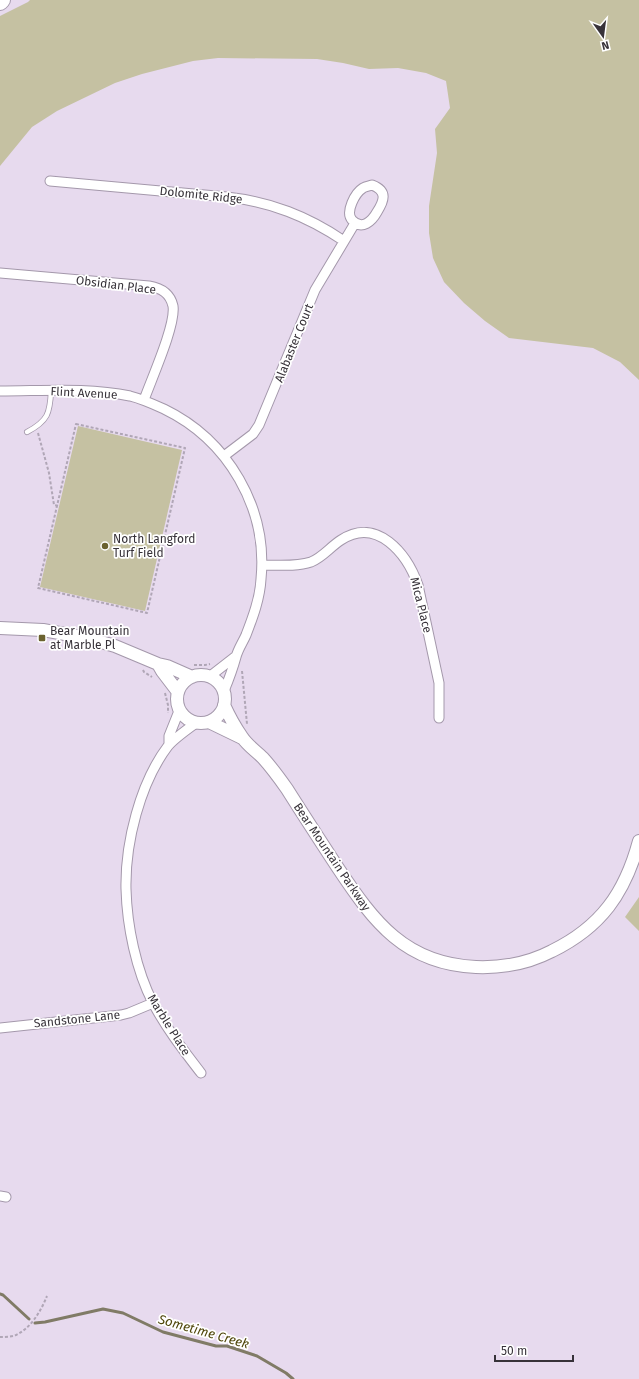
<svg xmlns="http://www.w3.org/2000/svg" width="639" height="1379" viewBox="0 0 639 1379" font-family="'Fira Sans',sans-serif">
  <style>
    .green { fill: #c5c1a2 }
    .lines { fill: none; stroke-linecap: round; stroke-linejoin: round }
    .stream { stroke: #807b66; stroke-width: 3 }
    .lane-casing { stroke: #a498ab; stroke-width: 6 }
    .street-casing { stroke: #a498ab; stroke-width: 11 }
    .secondary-casing { stroke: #a498ab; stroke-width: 14 }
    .highway-casing { stroke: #a498ab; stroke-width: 18 }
    .path { stroke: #b0a6b6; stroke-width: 2; stroke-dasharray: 3 2; stroke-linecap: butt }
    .lane { stroke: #fff; stroke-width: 4.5 }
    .street { stroke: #fff; stroke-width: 9 }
    .secondary { stroke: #fff; stroke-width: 12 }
    .highway { stroke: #fff; stroke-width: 16 }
    .poi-dot { fill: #6b622f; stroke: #fff; stroke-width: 1.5 }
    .labels { text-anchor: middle; stroke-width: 3.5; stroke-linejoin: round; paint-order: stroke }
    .street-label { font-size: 12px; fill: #373239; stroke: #fff }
    .poi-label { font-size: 12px; fill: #373239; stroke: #fff; text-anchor: start }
    .water-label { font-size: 13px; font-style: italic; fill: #4f460a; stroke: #fff }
  </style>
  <rect width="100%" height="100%" fill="#e7daee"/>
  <path class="green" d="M30,0H639V380L620,362L593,348L509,338L485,321L464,303L444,282L433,258L429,233V206L437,153L435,129L450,108L446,81L426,73L398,68L369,69L343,63L317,59L218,58L193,61L142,74L115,83L57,111L32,127L0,166V16L28,2Z
    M78,426L182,450L145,611L40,587Z
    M639,897V931L625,917Z"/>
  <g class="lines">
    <path class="stream" d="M0,1294L3,1295L29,1319
      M35,1323L45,1322L103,1309L123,1313L163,1332L216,1346H227L257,1356L286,1373L293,1379"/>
    <defs>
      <path id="lane" d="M27,432C48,421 50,413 51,391"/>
      <path id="street" d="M50,181L227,197C271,202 307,216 344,241
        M372,185C388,191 384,201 377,212C372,221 362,231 352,220C345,212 355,193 363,188C366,186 369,186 372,185Z
        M0,273L149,286C161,288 170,293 173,306C176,325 151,380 144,400
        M0,391C43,391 88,387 130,396C142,399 153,404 164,409C228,440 268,508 261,579C260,598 253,617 246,635C243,642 238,649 236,657C233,668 229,679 224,691
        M224,456L253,434L259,425L315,290L355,223
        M262,565C278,565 296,567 311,562C323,557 330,547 341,540C377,516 407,554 418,585L439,683V718
        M209,677L236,656
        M196,723C189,728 173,740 168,746C140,783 125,843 126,889C127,926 136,970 153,1003C166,1028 184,1051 201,1073
        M169,744V736L179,711
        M0,1028L121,1015L129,1013L153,1003
        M0,1196L6,1197"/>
      <path id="secondary" d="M0,628L43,630L87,638L115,646L158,664L167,666L192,677
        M158,664L162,671L178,692
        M177 699a24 24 0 1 1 48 0a24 24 0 1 1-48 0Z
        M224,705C229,716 235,727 242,737C247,745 256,751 263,758C272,768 280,779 287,789C304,816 321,842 338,868C374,922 405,964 476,967C503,968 529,963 552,951C601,927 625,893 639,841
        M209,722L242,738"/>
      <path id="highway" d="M0,2L2,0"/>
    </defs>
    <use href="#lane" class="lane-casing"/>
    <use href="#street" class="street-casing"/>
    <use href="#secondary" class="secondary-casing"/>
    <use href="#highway" class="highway-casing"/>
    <path class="path" d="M76,424L185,448L147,613L38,588Z
      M38,433L49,473L54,505L59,506
      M194,665H205L210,664
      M143,670L144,672L152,677
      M242,671L247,724
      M165,693L168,705V713
      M0,1337C5,1337 11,1337 16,1335C31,1328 41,1311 47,1296"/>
    <use href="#lane" class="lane"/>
    <use href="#street" class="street"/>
    <use href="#secondary" class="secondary"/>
    <use href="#highway" class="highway"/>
  </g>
  <g class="poi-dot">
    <circle cx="105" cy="546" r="4"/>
    <rect x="38" y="634" width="8" height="8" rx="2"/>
  </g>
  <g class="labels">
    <g class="street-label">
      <text transform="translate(201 195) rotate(6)" y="4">Dolomite Ridge</text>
      <text transform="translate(116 285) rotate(7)" y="4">Obsidian Place</text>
      <text transform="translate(294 343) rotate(-68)" y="4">Alabaster Court</text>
      <text transform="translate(84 393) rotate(3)" y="4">Flint Avenue</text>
      <text transform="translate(421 605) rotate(76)" y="4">Mica Place</text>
      <text transform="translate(332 857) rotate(56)" y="4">Bear Mountain Parkway</text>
      <text transform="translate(77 1019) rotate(-6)" y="4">Sandstone Lane</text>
      <text transform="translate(169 1025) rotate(58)" y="4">Marble Place</text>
    </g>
    <g class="poi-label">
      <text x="113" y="543">North Langford<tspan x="113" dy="14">Turf Field</tspan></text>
      <text x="50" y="635">Bear Mountain<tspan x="50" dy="14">at Marble Pl</tspan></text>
    </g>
    <g class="water-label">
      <text transform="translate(204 1331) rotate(16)" y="5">Sometime Creek</text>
    </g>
  </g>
  <g transform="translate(603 36) rotate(166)" stroke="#ffffff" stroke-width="3" paint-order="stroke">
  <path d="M0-3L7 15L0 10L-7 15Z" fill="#373239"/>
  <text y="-6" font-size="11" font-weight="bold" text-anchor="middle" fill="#373239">N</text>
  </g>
  <path d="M495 1355v6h78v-6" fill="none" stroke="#373239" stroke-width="2"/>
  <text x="501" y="1355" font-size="12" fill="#373239" stroke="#ffffff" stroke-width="3" paint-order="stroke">50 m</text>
</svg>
